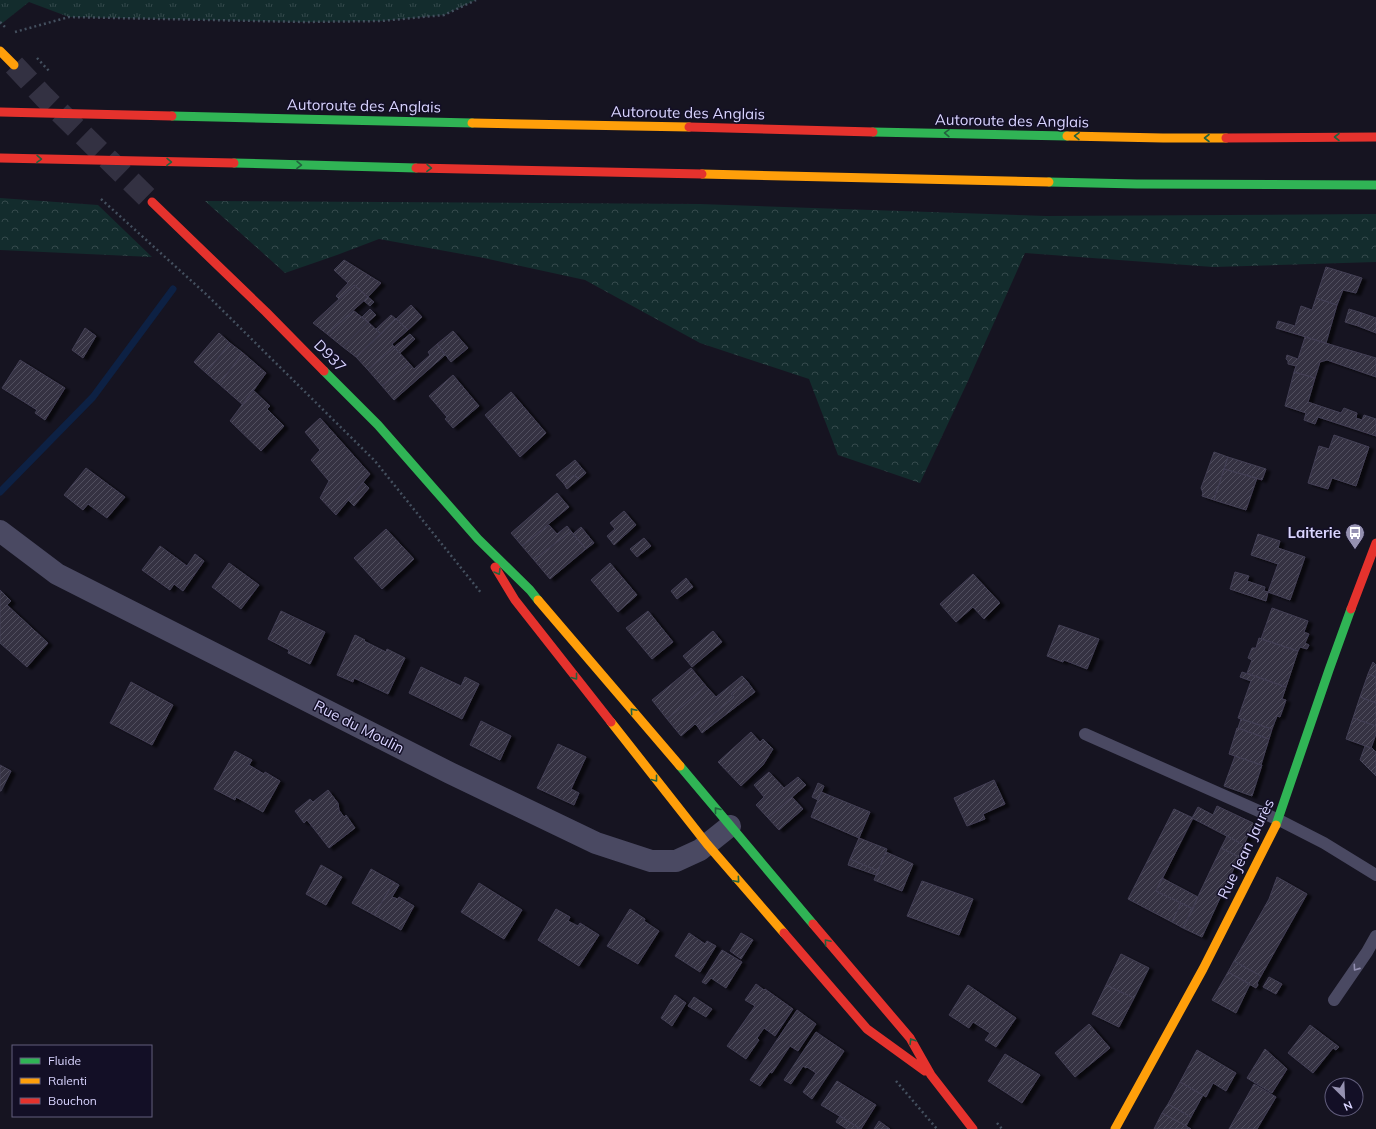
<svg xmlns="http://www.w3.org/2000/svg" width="1376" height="1129" viewBox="0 0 1376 1129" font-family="Mulish,sans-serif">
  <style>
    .grass { fill: url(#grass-tufts) }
    .forest { fill: url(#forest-crowns) }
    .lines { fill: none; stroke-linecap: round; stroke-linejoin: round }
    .stream { stroke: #0d2144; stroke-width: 7 }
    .building { fill: url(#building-hatch); stroke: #433f54; filter: url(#shadow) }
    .primary-tunnel { stroke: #333142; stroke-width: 22; stroke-dasharray: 22 11; stroke-linecap: butt }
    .path { stroke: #44505f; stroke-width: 2.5; stroke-dasharray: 2 3; stroke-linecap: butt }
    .lane { stroke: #4a4962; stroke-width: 12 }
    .street { stroke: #4a4962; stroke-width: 22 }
    .fast { stroke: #30b455; stroke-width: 9 }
    .slow { stroke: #ff9f0a; stroke-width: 9 }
    .jam { stroke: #e5322d; stroke-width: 9 }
    .oneway { stroke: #22623e }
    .oneway2 { stroke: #928eb0 }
    .labels { text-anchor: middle; stroke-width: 3; stroke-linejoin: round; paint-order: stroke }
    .street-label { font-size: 15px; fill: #d9d4ff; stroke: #130f26 }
    .poi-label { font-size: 15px; font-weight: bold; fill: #d9d4ff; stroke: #130f26; text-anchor: end }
  </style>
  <defs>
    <pattern id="grass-tufts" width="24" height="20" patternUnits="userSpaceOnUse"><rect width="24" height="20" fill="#132c2d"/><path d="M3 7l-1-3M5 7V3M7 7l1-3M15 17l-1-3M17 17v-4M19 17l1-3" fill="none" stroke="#354a4c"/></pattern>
    <pattern id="forest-crowns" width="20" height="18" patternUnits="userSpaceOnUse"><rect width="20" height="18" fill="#132c2d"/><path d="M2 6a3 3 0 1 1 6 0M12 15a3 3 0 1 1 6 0" fill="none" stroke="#354a4c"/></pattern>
    <pattern id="building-hatch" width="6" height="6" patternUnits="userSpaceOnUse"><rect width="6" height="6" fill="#343243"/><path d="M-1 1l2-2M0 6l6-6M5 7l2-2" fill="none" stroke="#514f5f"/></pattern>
    <filter id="shadow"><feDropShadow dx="4.5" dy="2.5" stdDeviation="1" flood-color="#0009"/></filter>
  </defs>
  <rect width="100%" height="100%" fill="#161421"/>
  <path class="grass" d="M0,0H476L444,15L381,21L304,22L69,17L29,2L0,25Z"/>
  <path class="forest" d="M0,198L98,205L152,257L0,250Z
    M205,201L700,204L1046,216L1376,214V262L1213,267L1025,253L968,381L920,483L838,455L809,379L700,343L585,280L484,258L379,239L337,255L285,273Z"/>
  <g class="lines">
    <path class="stream" d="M0,492L93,397L173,289"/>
  </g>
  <path class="building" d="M344,260L381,283L368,297L354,285L339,299L336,296L348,283L334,270Z
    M1326,267L1362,278L1356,293L1343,290L1337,305L1316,298Z
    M354,285L368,297L327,334L313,323Z
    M368,297L374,302L370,306L364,301Z
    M1316,298L1337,305L1326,343L1276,328L1278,321L1295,326L1301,306L1312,310Z
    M411,305L422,317L408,330L396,319Z
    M370,309L376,315L368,322L362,317Z
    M1349,309L1362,313L1358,326L1345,322Z
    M354,311L368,322L343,347L327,334Z
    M1362,313L1376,318V333L1358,326Z
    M391,315L396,319L381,334L376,329Z
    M396,319L408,330L392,344L394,347L368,370L356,357Z
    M368,322L381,334L356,357L343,347Z
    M85,328L96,336L83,358L72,350Z
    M453,331L468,348L451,362L437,344Z
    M219,333L230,343L206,373L194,362Z
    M410,334L415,339L400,353L394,347Z
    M1305,337L1376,358V377L1327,360L1320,362L1315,378L1294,372L1296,366L1288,364V361L1286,359L1287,355L1298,359Z
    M230,343L243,353L219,384L206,373Z
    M437,344L445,355L394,400L382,386L409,363L414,369L430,355L428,352Z
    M394,347L409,363L382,386L368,370Z
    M243,353L266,373L243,405L219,384Z
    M20,360L65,388L45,420L35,413L37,410L2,388Z
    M1294,372L1315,378L1308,402L1341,413L1344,408L1357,413L1356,418L1362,420L1364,415L1376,419V436L1318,417L1315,424L1304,420L1306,413L1285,406Z
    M453,375L479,406L453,428L445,419L447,417L429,396Z
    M253,390L270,406L267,409L284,426L261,451L230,421Z
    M511,392L546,433L520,457L485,415Z
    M320,418L370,474L336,515L320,498L329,481L311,460L320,450L305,432Z
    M1334,435L1369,447L1356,486L1332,478L1328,489L1308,483L1319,446L1329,449Z
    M1214,452L1228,457L1214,500L1202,496L1203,493L1201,488Z
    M1228,457L1266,469L1262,480L1224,469Z
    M575,460L586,473L579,479L574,475L564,484L556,475Z
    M86,468L125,497L107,518L88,504L83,510L64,495Z
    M1224,469L1257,478L1246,510L1214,500Z
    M574,475L579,479L567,489L564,484Z
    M363,482L369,488L354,506L348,500Z
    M557,493L569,507L522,546L511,533Z
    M624,511L636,525L614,545L607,536L615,529L610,523Z
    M549,525L557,534L567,526L571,531L534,560L522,546Z
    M581,527L594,543L586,549L573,534Z
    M386,529L414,559L382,589L354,558Z
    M571,531L586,549L550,579L534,560Z
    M1258,534L1280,541L1278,548L1305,557L1290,600L1268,592L1278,564L1251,555Z
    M644,538L651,546L637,557L630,549Z
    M160,546L187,566L195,554L204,561L183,591L174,584L170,590L142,570Z
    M229,563L259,585L241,609L212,587Z
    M610,563L637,595L618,612L591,580Z
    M1235,572L1249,576L1247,581L1265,587L1264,591L1268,592L1266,601L1230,589Z
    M973,574L1000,603L984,619L973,607L956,622L940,604Z
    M686,578L693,587L677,599L671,591Z
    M0,590L11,601L7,605L48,643L27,667L0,643Z
    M1272,608L1308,621L1304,632L1309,634L1305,643L1309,645L1307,649L1300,647L1298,651L1261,639Z
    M281,611L325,632L310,664L288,653L289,650L268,639Z
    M648,611L673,642L652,659L626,628Z
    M1059,625L1099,639L1087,669L1064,660L1063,662L1047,656Z
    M713,631L722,642L692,667L683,656Z
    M355,635L365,640L364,641L386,652L387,649L405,658L388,694L354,678L353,682L337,675Z
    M1259,638L1298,651L1286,687L1247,673L1252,660L1248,658L1252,648H1256Z
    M1373,662L1376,665V677L1368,674Z
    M421,667L461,686L465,677L479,684L462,719L409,693Z
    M691,668L706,686L667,719L652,700Z
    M1242,672L1286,687L1282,699L1286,700L1280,717L1277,716L1272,729L1238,718L1251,681L1240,677Z
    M1368,674L1376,677V703L1360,697Z
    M742,676L747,681L731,694L734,697L698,727L695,724L681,736L667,719L706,686L716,697Z
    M747,681L755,692L702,733L698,727L734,697L731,694Z
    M131,682L173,705L152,745L110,723Z
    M1360,697L1376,703V726L1353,718Z
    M1353,718L1376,726V734L1371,748L1346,739Z
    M1241,719L1272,729L1269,739L1238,728Z
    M481,721L511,736L500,760L470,745Z
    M1237,728L1269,739L1261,765L1229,754Z
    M751,732L760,742L763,739L773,749L763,765L741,786L718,762Z
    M558,744L586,757L571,789L579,793L574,805L537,788Z
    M1365,746L1372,748L1376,752V776L1360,760Z
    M235,751L252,760L249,765L264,774L265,772L280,781L263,812L236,797L235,800L214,789Z
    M1235,756L1262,765L1252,796L1224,786Z
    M0,765L11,771L1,791H0Z
    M769,772L784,788L798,777L806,785L768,818L756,805L764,797L754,785Z
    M994,780L1005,804L983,814L985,819L967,826L954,798Z
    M818,783L824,786L818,800L812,797Z
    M328,790L338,803L339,810L344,817L346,815L355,828L329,848L307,820L304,823L295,811L310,799L313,802Z
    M821,792L870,812L859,838L811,817Z
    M792,797L803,809L779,830L768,818Z
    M1217,806L1253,823L1244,845L1192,818L1198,807L1213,815Z
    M1174,809L1193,818L1156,891L1181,903L1172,922L1128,899Z
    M1227,836L1244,845L1239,857L1221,848Z
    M859,838L887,849L878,871L850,859Z
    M1221,848L1239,857L1202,937L1183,928Z
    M886,852L913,864L902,891L874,880Z
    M850,859L878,871L876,875L848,865Z
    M321,865L342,877L326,905L306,894Z
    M371,869L394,882L374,915L352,903Z
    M1277,877L1307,894L1261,976L1234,961L1269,899Z
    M1162,878L1198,897L1193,909L1156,891Z
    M922,881L973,899L959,935L907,916Z
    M394,882L399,885L392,897L398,899L399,897L414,906L401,930L374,915Z
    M479,883L522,910L504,939L461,912Z
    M1181,903L1193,909L1183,928L1172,922Z
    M556,909L570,917L568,921L578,926L580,923L599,935L579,966L538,940Z
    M630,909L645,919L644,921L659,931L638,964L607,946Z
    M689,933L705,944L707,941L716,946L700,972L675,956Z
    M741,933L753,940L741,959L730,951Z
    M722,950L742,962L726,988L711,978L706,984L702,982Z
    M1121,954L1149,968L1134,998L1106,985Z
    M1234,961L1261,976L1257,983L1258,985L1256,988L1228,972Z
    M1228,972L1250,984L1236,1013L1212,1000Z
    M1269,977L1282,984L1276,994L1263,987Z
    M756,984L764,990L765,989L793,1009L775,1036L764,1028L757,1038L759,1040L746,1059L727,1046L755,1006L745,1000Z
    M968,985L1016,1018L996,1047L985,1040L990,1033L973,1022L969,1028L949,1015Z
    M1106,985L1134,998L1119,1027L1092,1014Z
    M675,995L686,1003L672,1026L661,1018Z
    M694,997L712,1009L706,1017L688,1006Z
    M797,1010L816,1024L798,1051L790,1046L772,1073L770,1072L760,1086L750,1080Z
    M1089,1024L1110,1048L1075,1077L1055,1053Z
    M1310,1025L1339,1047L1336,1050L1333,1048L1313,1073L1288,1053Z
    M816,1032L844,1051L812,1099L803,1092L816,1073L807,1067L806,1068L803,1066L791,1084L784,1080Z
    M1265,1049L1287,1069L1272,1093L1247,1078Z
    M1197,1050L1236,1073L1226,1091L1213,1083L1206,1097L1180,1082Z
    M1005,1054L1040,1075L1022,1103L988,1081Z
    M837,1081L876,1105L861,1129L821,1105Z
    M1180,1082L1203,1095L1191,1117L1168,1104Z
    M1254,1084L1276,1097L1257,1129H1229Z
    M1168,1104L1191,1117L1186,1126L1162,1113Z
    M1162,1113L1186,1126L1191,1129H1154Z
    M840,1116L860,1129H847L836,1122Z
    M879,1121L890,1129H874Z"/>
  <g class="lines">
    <path class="primary-tunnel" d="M14,65L44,97L152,202"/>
    <path class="path" d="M0,22L6,28
      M15,32L69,17L304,22L381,21L444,15L476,0
      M37,58L50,72
      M101,199L207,295L375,461L482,594
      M896,1081L937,1129
      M997,1123L1002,1129"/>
    <path class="lane" d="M1085,734L1279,820L1324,843L1376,875
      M1334,1000L1367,952L1376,936"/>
    <path class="street" d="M0,531L57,574L450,773L596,843L651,861H676L700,850L730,826"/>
    <path class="fast" d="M172,116L472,123
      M873,132L1067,136
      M234,163L416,168
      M1049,182L1137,184L1376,185
      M324,371L378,425L478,539L530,590L538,600
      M680,766L813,924
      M1276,825L1329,670L1351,609"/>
    <path class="slow" d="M0,51L14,65
      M472,123L689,127
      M1067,136L1163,138H1226
      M702,174L1049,182
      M538,600L680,766
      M611,722L707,844L784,933
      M1115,1129L1203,969L1276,825"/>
    <path class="jam" d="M0,112L172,116
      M689,127L873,132
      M1226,138L1376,137
      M0,158L234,163
      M416,168L702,174
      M152,202L266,312L324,371
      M495,567L515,600L611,722
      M1351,609L1376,543
      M813,924L910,1038L931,1075L973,1129
      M784,933L867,1029L925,1071"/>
  </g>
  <defs><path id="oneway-chevron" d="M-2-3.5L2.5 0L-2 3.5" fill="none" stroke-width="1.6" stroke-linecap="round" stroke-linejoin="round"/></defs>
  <g class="oneway">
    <use href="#oneway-chevron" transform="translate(947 133) rotate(-179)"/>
    <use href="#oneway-chevron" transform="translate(1077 136) rotate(-179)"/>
    <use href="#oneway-chevron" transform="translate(1337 137) rotate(180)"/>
    <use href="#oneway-chevron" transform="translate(1207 138) rotate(180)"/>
    <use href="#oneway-chevron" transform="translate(39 159) rotate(1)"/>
    <use href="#oneway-chevron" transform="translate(169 162) rotate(1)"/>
    <use href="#oneway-chevron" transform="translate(299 165) rotate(1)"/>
    <use href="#oneway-chevron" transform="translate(429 168) rotate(1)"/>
    <use href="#oneway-chevron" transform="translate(498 572) rotate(59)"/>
    <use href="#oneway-chevron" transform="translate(575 677) rotate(52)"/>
    <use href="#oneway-chevron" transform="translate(633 711) rotate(-131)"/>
    <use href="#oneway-chevron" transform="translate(655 779) rotate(52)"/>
    <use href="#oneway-chevron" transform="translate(717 810) rotate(-128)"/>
    <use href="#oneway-chevron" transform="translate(737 880) rotate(49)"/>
    <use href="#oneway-chevron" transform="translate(827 942) rotate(-130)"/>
    <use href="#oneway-chevron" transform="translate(912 1041) rotate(-122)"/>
  </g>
  <use class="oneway2" href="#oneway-chevron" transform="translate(1356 968) rotate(125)"/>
  <defs>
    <symbol id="bus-pin" viewBox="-11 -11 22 30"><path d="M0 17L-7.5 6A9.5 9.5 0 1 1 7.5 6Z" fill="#9591b1" stroke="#130f26"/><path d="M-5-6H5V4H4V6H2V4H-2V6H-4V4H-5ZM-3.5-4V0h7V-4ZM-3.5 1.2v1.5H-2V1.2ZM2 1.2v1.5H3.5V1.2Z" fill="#fff"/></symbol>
  </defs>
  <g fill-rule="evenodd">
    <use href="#bus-pin" x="1344" y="522" width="22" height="30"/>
  </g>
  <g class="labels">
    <g class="street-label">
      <text transform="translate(364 106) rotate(1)" y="5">Autoroute des Anglais</text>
      <text transform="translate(688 113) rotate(1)" y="5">Autoroute des Anglais</text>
      <text transform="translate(1012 121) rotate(1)" y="5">Autoroute des Anglais</text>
      <text transform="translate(330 356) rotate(45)" y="5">D937</text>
      <text transform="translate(359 727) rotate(27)" y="5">Rue du Moulin</text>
      <text transform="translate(1246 849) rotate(-64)" y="5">Rue Jean Jaurès</text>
    </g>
    <g class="poi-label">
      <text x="1341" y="538">Laiterie</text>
    </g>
  </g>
  <rect x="12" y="1045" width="140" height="72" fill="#130f26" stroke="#625e7d"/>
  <rect x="20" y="1058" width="20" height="6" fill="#30b455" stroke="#625e7d"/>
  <text x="48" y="1065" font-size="12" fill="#d9d4ff">Fluide</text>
  <rect x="20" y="1078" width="20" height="6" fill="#ff9f0a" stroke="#625e7d"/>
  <text x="48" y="1085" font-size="12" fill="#d9d4ff">Ralenti</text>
  <rect x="20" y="1098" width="20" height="6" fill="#e5322d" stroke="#625e7d"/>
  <text x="48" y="1105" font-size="12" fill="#d9d4ff">Bouchon</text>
  <g transform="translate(1344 1097) rotate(156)"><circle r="19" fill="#130f26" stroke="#625e7d"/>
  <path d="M0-3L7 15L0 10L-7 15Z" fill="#9591b1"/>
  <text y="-6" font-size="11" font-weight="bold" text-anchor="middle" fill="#d9d4ff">N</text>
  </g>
</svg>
